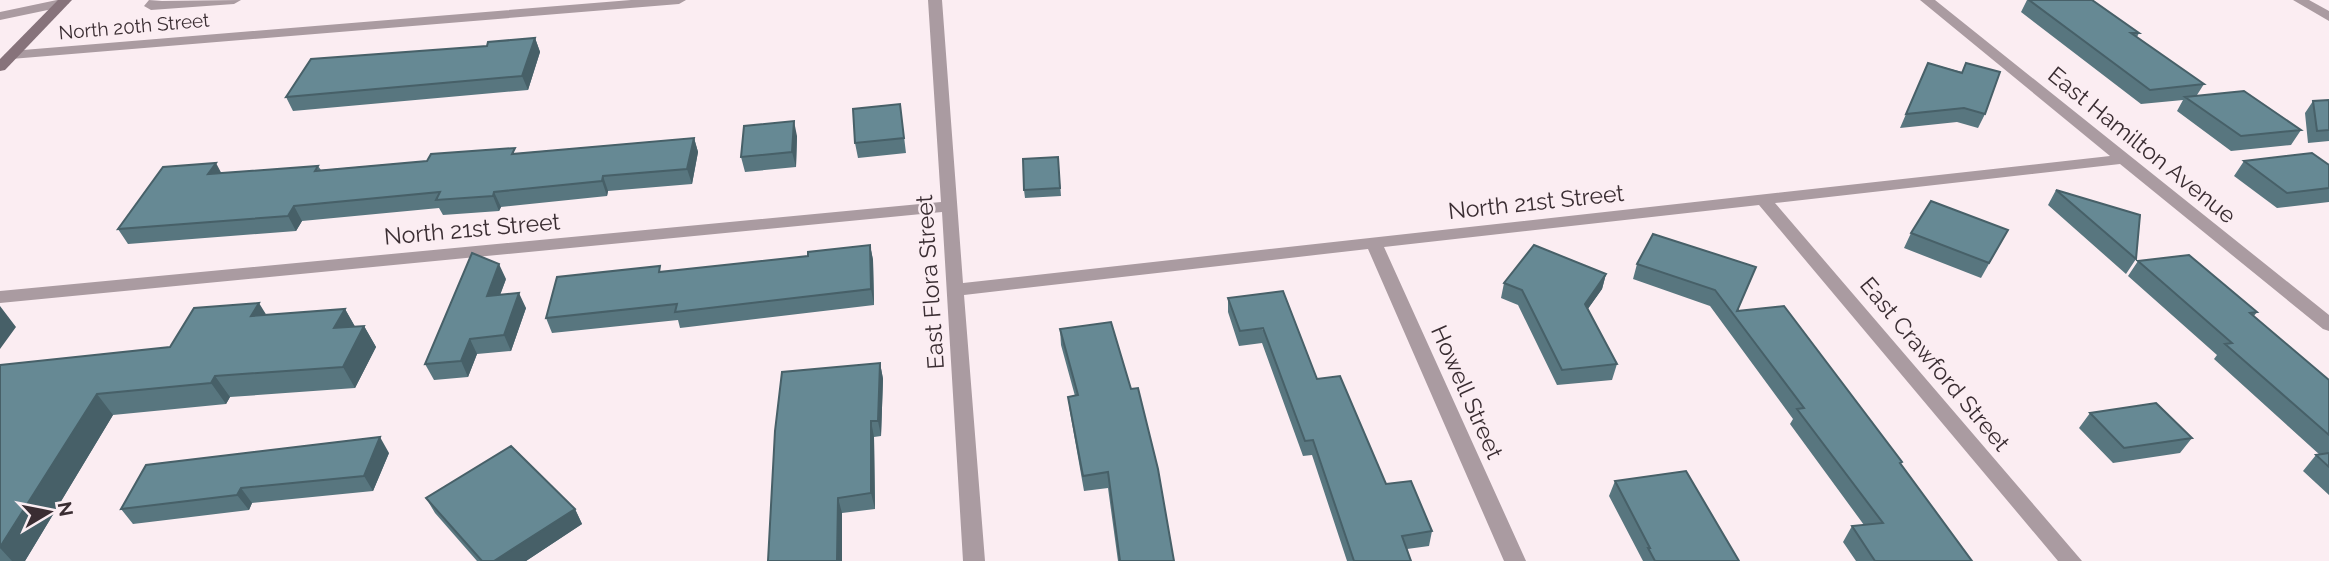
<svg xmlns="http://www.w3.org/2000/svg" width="2329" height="561" viewBox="0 0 2329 561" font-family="Raleway,sans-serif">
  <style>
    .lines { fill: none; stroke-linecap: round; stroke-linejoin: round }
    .lane { fill: #aa9ba1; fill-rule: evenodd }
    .street { fill: #aa9ba1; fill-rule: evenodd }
    .secondary { fill: #87737b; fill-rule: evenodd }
    .wall { fill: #58767f }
    .shaded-wall { fill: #476068 }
    .building { fill: #668994; stroke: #476068; stroke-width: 2 }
    .labels { text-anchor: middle; stroke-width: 5; stroke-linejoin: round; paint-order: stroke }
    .far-street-label { font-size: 19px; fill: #3a2d32; stroke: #fbedf2 }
    .street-label { font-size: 23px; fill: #3a2d32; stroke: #fbedf2 }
  </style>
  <rect width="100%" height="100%" fill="#fbedf2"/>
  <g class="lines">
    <path class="lane" d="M57,0H67L69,3L62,7L0,20V12Z
      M149,0L162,1L241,0L234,4L151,10L144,6Z"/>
    <path class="street" d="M631,0H686L679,4L11,59L4,55L11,51Z
      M928,0H942L963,283L2110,156L1920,0H1935L2329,315V331L2323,329L2120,164L1775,203L2082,561H2058L1759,205L1384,247L1526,561H1504L1368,249L964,295L985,561H963L942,212L0,303V291L941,202Z
      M2293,0H2309L2329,11V21Z"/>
    <path class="secondary" d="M58,0H72L5,70L0,71V59Z"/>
  </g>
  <path class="wall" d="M2027,0H2092L2139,33L2137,37L2204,84L2197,95L2301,130L2291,145L2231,151L2177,111L2183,100L2141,104L2021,12Z
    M535,38L540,52L528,90L293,111L286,97L487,46Z
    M1928,63L1962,72L1966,63L1985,114L1978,128L1957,122L1900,128Z
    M2329,100V141L2308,143L2305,113L2313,101Z
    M900,104L906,153L858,158L855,143Z
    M797,136L796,167L745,172L741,157Z
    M694,138L698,152L692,184L608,191L607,196L501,207L499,211L443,215L439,208L302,221L296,231L128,244L118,229L222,173L318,166L321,170Z
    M1058,157L1061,196L1025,198L1024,190Z
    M2244,161L2329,165V202L2277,208L2234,176Z
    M2056,190L2136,259L2126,274L2048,205Z
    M2008,230L1981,278L1904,248L1911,233Z
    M1653,234L1902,462L1901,465L1972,561H1856L1843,542L1852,526L1864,525L1790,424L1793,419L1710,306L1633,279L1637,264Z
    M870,245L873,260L874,305L680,328L678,320L552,333L546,318L662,272L808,256Z
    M2138,261L2257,312L2254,316L2329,380V495L2303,471L2316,455H2320L2214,359L2217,355L2128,276Z
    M1606,274L1602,289L1587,310L1617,364L1612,380L1557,385L1518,305L1501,298L1504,283Z
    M506,279L500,295L526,308L511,351L477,354L468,377L434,380L425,364Z
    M1228,298L1317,379L1386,484L1432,531L1429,546L1407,549L1411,561H1347L1312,455L1303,456L1262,343L1239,346L1228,312Z
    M345,309L355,327L364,326L376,347L355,388L230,397L226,404L113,415L25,561H0V365L170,347L266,315Z
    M1060,329L1174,561H1118L1108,488L1084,491L1070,412L1068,397L1075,396L1061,345Z
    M880,363L883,379L881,436L874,437L875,509L842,513L768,561Z
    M2090,413L2192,438L2180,453L2113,463L2079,428Z
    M389,453L373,491L252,503L249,510L133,524L121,509Z
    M1615,481L1739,561H1643L1609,496Z
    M426,498L575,509L582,524L526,561H477L435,513Z"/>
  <path class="shaded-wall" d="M535,38L540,52L528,90L522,76Z
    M794,121L797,136L796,167L792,152Z
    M694,138L698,152L692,184L687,169Z
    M216,163L224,178L208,174Z
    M603,176L608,191L607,196L602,181Z
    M494,192L501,207L499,211L493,196Z
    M294,206L302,221L296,231L288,216Z
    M870,245L873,260L874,305L871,289Z
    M499,264L506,279L494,311L487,296Z
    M1606,274L1602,289L1580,320L1585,304Z
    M519,293L526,308L511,351L504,335Z
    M259,303L272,324L251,316Z
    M0,306L16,327L0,349Z
    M345,309L357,330L334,328Z
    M364,326L376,347L355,388L343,367Z
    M470,339L477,354L468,377L461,361Z
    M880,363L883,379L881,436L878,421Z
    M215,376L230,397L226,404L211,383Z
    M97,394L113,415L25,561H12L0,548Z
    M871,421L874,437L875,509L871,493Z
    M380,437L389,453L373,491L364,476Z
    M241,488L252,503L249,510L237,495Z
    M838,498L842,513V561H837Z
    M575,509L582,524L526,561H494Z"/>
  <path class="building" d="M2029,0H2092L2139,33H2131L2204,84L2150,90Z
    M535,38L522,76L286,97L311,59L487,46L488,42Z
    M1928,63L1962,73L1966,63L2000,72L1985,114L1964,108L1906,114Z
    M2244,91L2301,130L2241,136L2185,97Z
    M2329,100V130L2317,131L2313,101Z
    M900,104L904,138L855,143L853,109Z
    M794,121L792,152L741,157L744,126Z
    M694,138L687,169L603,176L602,181L494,192L493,196L436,200L440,192L294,206L288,216L118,229L163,167L216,163L208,174L318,166L315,171L427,161L431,154L515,148L512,154Z
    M2312,153L2329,165V188L2287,193L2244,161Z
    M1058,157L1060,188L1024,190L1023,159Z
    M2056,190L2140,215L2136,259Z
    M1931,201L2008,230L1989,263L1911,233Z
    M1653,234L1756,267L1737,311L1784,306L1902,462L1900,463L1972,561H1875L1852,526L1883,523L1797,409L1804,408L1715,290L1637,264Z
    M870,245L871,289L675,312L677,304L546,318L557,277L660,266L659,272L808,256V252Z
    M1534,245L1606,274L1585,304L1617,364L1562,370L1522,290L1504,283Z
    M472,253L499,264L487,296L519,293L504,335L470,339L461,361L425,364Z
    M2189,255L2257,312L2250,313L2329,380V435L2225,344L2232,343L2138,261Z
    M1283,291L1317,379L1340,376L1386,484L1411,481L1432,531L1402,536L1411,561H1354L1313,440L1305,441L1263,328L1240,331L1228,298Z
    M259,303L251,316L345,309L334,328L364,326L343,367L215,376L211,383L97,394L0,547V365L170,347L194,308Z
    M1111,322L1131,389L1138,388L1158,469L1174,561H1120L1108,472L1083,476L1068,397L1078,395L1060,329Z
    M880,363L878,421H871V493L838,498L837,561H768L775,431L782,372Z
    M2156,403L2192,438L2124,448L2090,413Z
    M380,437L364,476L241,488L237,495L121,509L146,465Z
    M511,446L575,509L494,561H482L426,498Z
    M2329,453V467L2316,455Z
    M1686,471L1739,561H1655L1648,548H1650L1615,481Z"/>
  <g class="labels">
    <g class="far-street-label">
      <text transform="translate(134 26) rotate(-5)" y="7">North 20th Street</text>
    </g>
    <g class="street-label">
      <text transform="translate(2142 145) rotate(39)" y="8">East Hamilton Avenue</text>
      <text transform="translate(1536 202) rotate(-6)" y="8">North 21st Street</text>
      <text transform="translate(472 229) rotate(-5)" y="8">North 21st Street</text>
      <text transform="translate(930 282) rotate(-94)" y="8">East Flora Street</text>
      <text transform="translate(1935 364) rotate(50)" y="8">East Crawford Street</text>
      <text transform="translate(1467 392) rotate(66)" y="8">Howell Street</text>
    </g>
  </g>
  <g transform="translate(49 512) rotate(80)" stroke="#fbedf2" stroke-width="5" paint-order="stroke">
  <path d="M0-5L12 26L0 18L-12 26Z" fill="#3a2d32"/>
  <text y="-10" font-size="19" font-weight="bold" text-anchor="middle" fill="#3a2d32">N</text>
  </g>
</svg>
